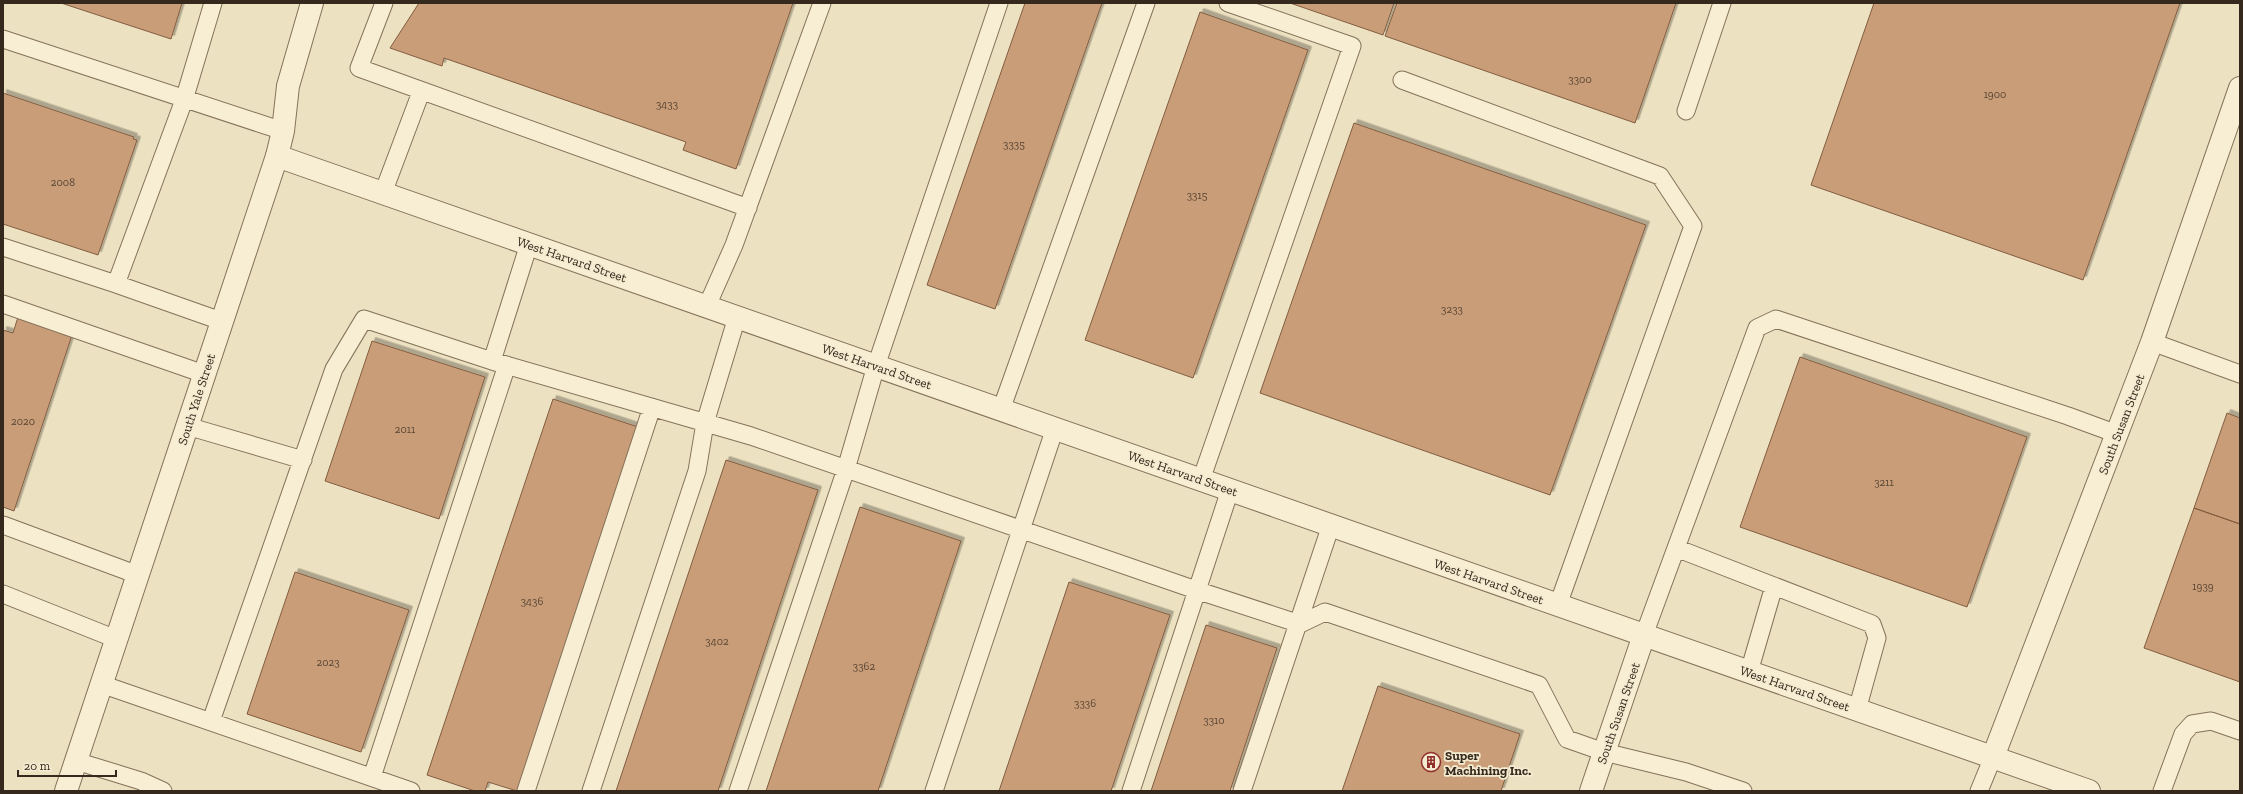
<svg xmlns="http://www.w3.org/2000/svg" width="2243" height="794" viewBox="0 0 2243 794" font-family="'Zilla Slab',serif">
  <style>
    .building { fill: #c99d78; stroke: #825d40; filter: url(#shadow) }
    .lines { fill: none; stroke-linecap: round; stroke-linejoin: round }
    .service-casing { stroke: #847259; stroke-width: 19 }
    .minor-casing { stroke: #847259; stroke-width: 24 }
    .tertiary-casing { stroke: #847259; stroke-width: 24 }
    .service { stroke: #f7eed4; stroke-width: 17 }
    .minor { stroke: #f7eed4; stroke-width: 22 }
    .tertiary { stroke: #f7eed4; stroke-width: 22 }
    .labels { text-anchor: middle; stroke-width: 3.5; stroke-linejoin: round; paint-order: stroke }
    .number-label { font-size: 11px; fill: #5a4634 }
    .street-label { font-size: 13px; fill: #35291d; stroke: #f4ebd0 }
    .poi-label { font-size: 13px; font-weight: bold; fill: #35291d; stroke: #f4ebd0; text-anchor: start }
  </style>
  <defs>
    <filter id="shadow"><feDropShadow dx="3.5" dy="-3.5" stdDeviation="0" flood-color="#0004"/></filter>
  </defs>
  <rect width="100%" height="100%" fill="#ece1c1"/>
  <path class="building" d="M61,3H182L171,39Z
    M419,3H793L736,169L683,150L686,142L444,58L442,66L390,48Z
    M1025,3H1102L995,309L927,285Z
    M1290,3H1394L1383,35Z
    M1397,3H1676L1635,123L1385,36Z
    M1874,3H2180L2083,280L1811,185Z
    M1200,12L1308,50L1193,378L1085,340Z
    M3,93L134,137L133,139L137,140L98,255L3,224Z
    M1354,123L1646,225L1550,495L1260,393Z
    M18,317L72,335L14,511L3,507V330L13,333Z
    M372,341L485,377L439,519L325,481Z
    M1800,357L2027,437L1967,607L1740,527Z
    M553,399L638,427L517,791L488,782L485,791H475L427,775Z
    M2227,413L2240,418V524L2194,508Z
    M726,460L818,490L718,791H616Z
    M860,507L961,541L878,791H766Z
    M2194,508L2240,524V682L2144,648Z
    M295,572L409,610L361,752L247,714Z
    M1069,582L1170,615L1111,791H999Z
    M1206,625L1277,648L1230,791H1151Z
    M1378,686L1520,734L1501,791H1342Z"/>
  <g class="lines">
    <defs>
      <path id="service" d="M384,3L359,68L748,208
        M3,39L283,131
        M1402,80L1660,176L1693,226L1558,605
        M1686,111L1722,3
        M383,193L421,92
        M529,244L492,361L751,436L1196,590L1300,624L1325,612L1539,685L1567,739L1604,752L1686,772L1743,791
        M3,247L116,284L184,100L213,3
        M116,284L221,321
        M3,304L204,374
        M707,306L734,245L822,3
        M2152,342L2240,374
        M1001,410L1146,3
        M187,426L303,460
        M1201,480L1352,46L1228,3
        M3,525L138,575
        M1676,548L1872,624L1877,638L1857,710
        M3,594L116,639
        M1644,635L1757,328L1776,319L2068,416L2117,434
        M1749,672L1774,586
        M101,684L411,791
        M211,721L334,369L364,319L492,361
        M76,761L141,781L163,791
        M372,777L507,365
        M526,791L652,407
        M591,791L697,471L705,423L737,317
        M738,791L846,469L876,366L999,3
        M934,791L1055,428
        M1131,791L1230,490
        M1242,791L1331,525
        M1979,791L1993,757
        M2162,791L2183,734L2192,724L2211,721L2240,731"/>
      <path id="minor" d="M277,156L283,131L288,86L312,3
        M1993,757L2152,342L2240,88
        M1591,791L1644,635"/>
      <path id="tertiary" d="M66,791L277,156L2089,791"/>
    </defs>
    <use href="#service" class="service-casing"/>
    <use href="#minor" class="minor-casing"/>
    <use href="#tertiary" class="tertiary-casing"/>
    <use href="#service" class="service"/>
    <use href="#minor" class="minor"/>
    <use href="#tertiary" class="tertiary"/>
  </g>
  <defs>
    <symbol id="building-ring" viewBox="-11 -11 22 22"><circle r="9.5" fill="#f4ebd0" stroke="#912f2c" stroke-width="1.5"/><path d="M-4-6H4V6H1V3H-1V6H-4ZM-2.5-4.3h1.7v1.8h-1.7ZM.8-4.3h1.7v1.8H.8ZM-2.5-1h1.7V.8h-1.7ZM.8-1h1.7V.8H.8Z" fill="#912f2c"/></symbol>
  </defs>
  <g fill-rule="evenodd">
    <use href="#building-ring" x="1420" y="751" width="22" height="22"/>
  </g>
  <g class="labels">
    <g class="number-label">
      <text x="1580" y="83">3300</text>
      <text x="1995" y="98">1900</text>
      <text x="667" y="108">3433</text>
      <text x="1014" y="148">3335</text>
      <text x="63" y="186">2008</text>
      <text x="1197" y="199">3315</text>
      <text x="1452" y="313">3233</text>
      <text x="23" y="425">2020</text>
      <text x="405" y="433">2011</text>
      <text x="1884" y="486">3211</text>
      <text x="2203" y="590">1939</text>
      <text x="532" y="605">3436</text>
      <text x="717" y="645">3402</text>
      <text x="328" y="666">2023</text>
      <text x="864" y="670">3362</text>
      <text x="1085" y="707">3336</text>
      <text x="1214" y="724">3310</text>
    </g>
    <g class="street-label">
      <text transform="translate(572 259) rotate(19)" y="5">West Harvard Street</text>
      <text transform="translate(877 366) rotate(19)" y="5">West Harvard Street</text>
      <text transform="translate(196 399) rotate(-72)" y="5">South Yale Street</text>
      <text transform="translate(2121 424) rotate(-69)" y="5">South Susan Street</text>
      <text transform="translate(1183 473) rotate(19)" y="5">West Harvard Street</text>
      <text transform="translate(1489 581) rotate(19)" y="5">West Harvard Street</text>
      <text transform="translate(1795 688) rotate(19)" y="5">West Harvard Street</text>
      <text transform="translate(1618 713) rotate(-71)" y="5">South Susan Street</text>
    </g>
    <g class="poi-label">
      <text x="1445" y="760">Super<tspan x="1445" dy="15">Machining Inc.</tspan></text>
    </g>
  </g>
  <rect width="2243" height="794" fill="none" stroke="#35291d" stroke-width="8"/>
  <path d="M18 770v6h98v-6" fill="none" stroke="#35291d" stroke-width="2"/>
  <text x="24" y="770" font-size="12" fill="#35291d" stroke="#f4ebd0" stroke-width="3" paint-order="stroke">20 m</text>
</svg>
